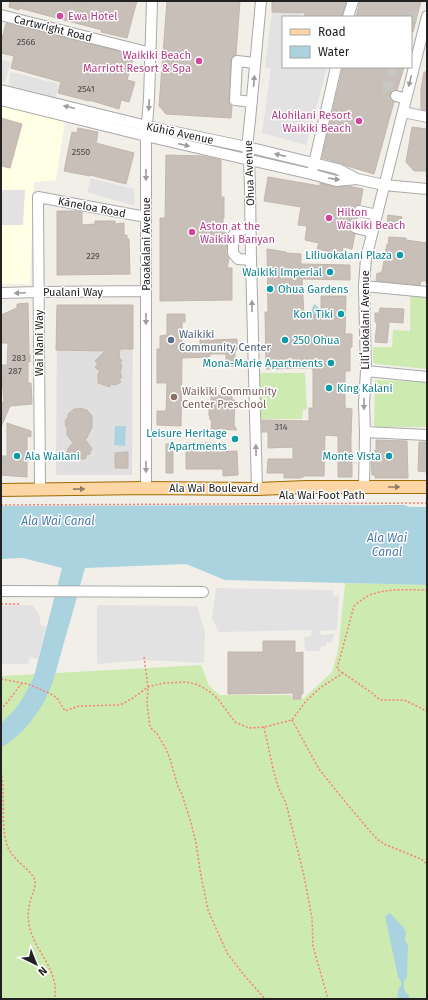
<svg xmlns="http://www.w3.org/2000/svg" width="428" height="1000" viewBox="0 0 428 1000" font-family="'Fira Sans',sans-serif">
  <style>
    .residential { fill: #e0dfdf }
    .education { fill: #ffffe5 }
    .grass { fill: #cdebb0 }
    .parking { fill: #e2e2e2 }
    .water { fill: #aad3df }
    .building { fill: #c7bfb8; stroke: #c4b6ab }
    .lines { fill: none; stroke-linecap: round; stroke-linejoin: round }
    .minor-tunnel { stroke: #c8c6c1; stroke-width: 10; stroke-dasharray: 10 5; stroke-linecap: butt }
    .minor-casing { stroke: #a9a9a9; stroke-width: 12 }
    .major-casing { stroke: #a06b00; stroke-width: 14 }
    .path { stroke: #fa8072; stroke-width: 1.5; stroke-dasharray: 2 2; stroke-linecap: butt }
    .minor { stroke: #fff; stroke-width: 10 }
    .major { stroke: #fcd6a4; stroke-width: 12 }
    .oneway { fill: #9c9c9c }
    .oneway2 { fill: #8f7c63 }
    .hotel-dot { fill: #d1479c; stroke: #fff; stroke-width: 1.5 }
    .culture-dot { fill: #0f9aa8; stroke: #fff; stroke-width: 1.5 }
    .service-dot { fill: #5c6f8a; stroke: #fff; stroke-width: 1.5 }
    .education-dot { fill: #8d6e63; stroke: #fff; stroke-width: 1.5 }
    .labels { text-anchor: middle; stroke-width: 3; stroke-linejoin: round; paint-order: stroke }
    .number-label { font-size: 9px; fill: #4b4948 }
    .hotel-label { font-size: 11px; fill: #b23c85; stroke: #fff; text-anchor: start }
    .street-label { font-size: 11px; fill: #222; stroke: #fff }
    .culture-label { font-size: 11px; fill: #0d838f; stroke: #fff; text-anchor: end }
    .service-label { font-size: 11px; fill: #4e5e75; stroke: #fff; text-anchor: start }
    .education-label { font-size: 11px; fill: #785e54; stroke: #fff; text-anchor: start }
    .water-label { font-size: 12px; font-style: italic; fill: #4a7aab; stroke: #fff }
  </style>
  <rect width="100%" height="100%" fill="#f2efe9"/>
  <path class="residential" d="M57,305H133L132,475H56Z"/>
  <path class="education" d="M1,105L65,121L56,180L34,182L30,284H1Z"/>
  <path class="grass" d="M410,296L427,297V369L376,364L373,362V347H392L393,330L410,331Z
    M257,373H305L307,409L303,410L302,419H257Z
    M375,380L427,382V427H374Z
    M345,583L427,585V999H1V676L201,665L209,686L220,695H291L292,699H303L332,672L338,651Z"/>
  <path class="parking" d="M272,12L300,13L299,17H283V67H327L306,145L262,133L271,69L265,67Z
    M1,60L11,62L5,82L1,81Z
    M11,72L59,84L55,99L8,87Z
    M91,178L134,189L135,206L87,192Z
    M1,190H25L23,225H1Z
    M216,588L333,590V596L339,595L337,630L320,631L321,635L334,634L332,643H326V646H321L320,651H305L304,637L311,636L312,630L219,632L212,619Z
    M32,605L38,613L40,617V624L46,627L38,659L30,657L28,664H1V606Z
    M97,605L197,606L205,632L204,663L145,660L97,664Z"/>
  <path class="water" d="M314,304C318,306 319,308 320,312H318V315H312L311,311Z
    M115,426H126L125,446L114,445Z
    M404,505L410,507H427V585L225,580L186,564L85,568C78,592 72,616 65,639C59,659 55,680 46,698C36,718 20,736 1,748V723C17,710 26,694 34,676L62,568L23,558L1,559V506Z
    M390,913L404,928L406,932L405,940L408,945L407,978L405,979C403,984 403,992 409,995V999H397L399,987L401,986V981L398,977L385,916Z"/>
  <path class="building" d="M10,1H76L83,3V1H137L135,8L127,38L101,32L102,30L19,8V10L9,7Z
    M167,1H240L236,55L232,57L231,61L229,100V103L232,106L231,118L166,114L159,106Z
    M272,1H346L342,17H308L304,16L305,13L272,12Z
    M360,1H421L413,32L411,31V17H356Z
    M6,23L134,55L127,80L135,82L129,102L121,100L119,109L89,100V101L58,93L61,82L11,68L14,56L1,53V43Z
    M343,67H404L397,90L392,91L390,95L391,100L394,102L374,174L347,166L340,163L322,158Z
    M424,72H427V110L421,109V89Z
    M1,118L22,124L10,168L1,166Z
    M412,127L427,129V171H415L413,170L406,162Z
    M78,128L98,132L96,143L134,153L126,184L90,175V176L64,171L72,132L77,133Z
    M166,155L203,156L221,160V197H224V218H223V230L227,234L226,253L229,259L227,268H232V300L160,301V218H165Z
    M268,177L320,186V183L335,187L348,186L363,189L360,205H357L355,206L353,210L354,215L358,217L357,222L352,223L350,227L351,232L355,234L352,249L343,247L342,254L317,249L319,243L305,240L307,226L298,225L301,207L264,201Z
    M57,211H76L82,212V225L95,224V221H115V224L124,223V235H127V239H129L130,274L57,275Z
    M388,215L402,217L400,224L387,223Z
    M389,237L406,238V240L427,243V281H421L420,285L376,281L377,273L380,274V272H382L387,244L388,245Z
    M267,249L286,252V253L301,254V264L350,265V280L302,279L304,315H321V296H346L345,334H352V347H350V371H345V408L352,409L351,437V451H352V477H338V436L325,435L324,476H304V477H301V478H284V473H267L268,459H293V447L268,448V432H262V420L309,421V408H313V370H312V368L266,369L265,312H268Z
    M28,303L29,355H30V362H28V383H31L32,404L10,406L1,427V402L4,403L2,377H1V365H7L8,343H1V315L17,308V304Z
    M57,305H133V349H120L119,357L122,361L120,363L122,365L120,373L122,377L119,379L121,382L116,385L110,384V387L98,383V374L100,372L95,367L98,363L95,361L105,351L56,350Z
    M380,308L404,309L403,323L389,322L387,343L375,342L377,322H375V313H379Z
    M167,314H185V322H182V344H184V348H200V336H212V340L237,339V350H235V366L226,367V354H210V357L182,358L181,426L157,425V411H166L167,383H157V349H160V336L167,335Z
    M211,395H232V400H235L234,425L237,430L211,429L212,420H210V416H209V407H211Z
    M79,408L87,410L92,416V428L90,430V432L88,434V436L87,438L85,439L92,449L90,452V454L86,455V458L84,459H74V458L70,457L66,454L69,447L73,443L67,435V427L65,426L66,424L65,421L68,417V414L74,409H78Z
    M7,423L31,431V437L27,436V477L1,475V456H7Z
    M376,440L407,441L408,478H375V475H372L371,453L376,450Z
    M419,442H427V472L418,471Z
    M186,443H216V452L237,451L238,475L223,476V469H186Z
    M166,444H173V473H166Z
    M128,452V468H115V453Z
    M263,641H295V653L303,652V694H301V699H293V693L228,694V652H263Z"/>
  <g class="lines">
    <path class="minor-tunnel" d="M411,17L412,16L417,17
      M393,67L387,89L391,95L396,96"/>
    <defs>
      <path id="minor" d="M1,15L151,53
        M348,17L353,1
        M1,90L147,126L247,147L338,169L357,179
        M396,96L406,99
        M1,100L146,136L311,174L336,181L357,179L384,185L427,189
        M252,102L235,100L237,61L255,63
        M403,112L427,117
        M313,168L336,67
        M359,211L377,215
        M356,228L372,232
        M251,229H238L233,236V253L238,259L251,260
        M364,286L427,292
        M1,293L39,292L146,291
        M366,371L427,377
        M365,432L427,435
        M146,488V136L149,99L152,1
        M364,488L365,432L364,404L366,371L364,286L366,258L427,16
        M257,489L251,260L250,188L249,160L247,147L250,120L261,1
        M40,490L38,197L146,217
        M1,591L203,592"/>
      <path id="major" d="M1,490L146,488L257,489L306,487H427"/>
    </defs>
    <use href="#minor" class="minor-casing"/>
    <use href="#major" class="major-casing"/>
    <path class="path" d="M1,505L427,503
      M1,604H19
      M144,657L148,687L147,703L150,727L158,735L166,749L170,759L178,787L182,794L191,823L196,843L201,876L208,910L227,953L244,975L265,999
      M343,673L337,669L354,606C360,601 366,596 373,594C390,588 409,590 427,590
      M1,679L28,684L51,694L57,698L65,711L79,706L120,705L133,698L148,687L164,683L186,682L195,684L200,686L210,692L218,699L235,722L249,728L264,727L292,720L306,701L320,688L343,673L372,693L380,700H404L421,708L427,712
      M1,710L22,683
      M292,720L319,769L342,798L369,830L377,839L384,844L421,859L427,864
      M264,727L274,773L279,789L286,803L304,876L312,918L313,946L328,999
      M1,772C6,796 0,822 7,845C12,861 32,869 35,881C36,887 33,892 31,898C28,908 27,919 30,928C34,947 50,962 54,981C56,987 55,993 55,999"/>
    <use href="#minor" class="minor"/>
    <use href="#major" class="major"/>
  </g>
  <defs><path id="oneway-solid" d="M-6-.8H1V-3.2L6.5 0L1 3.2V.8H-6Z"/></defs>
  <g class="oneway">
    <use href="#oneway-solid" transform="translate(254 81) rotate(-85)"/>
    <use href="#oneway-solid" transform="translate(410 81) rotate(104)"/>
    <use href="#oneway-solid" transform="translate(149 105) rotate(93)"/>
    <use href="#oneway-solid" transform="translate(69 107) rotate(-166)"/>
    <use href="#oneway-solid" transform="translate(184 145) rotate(13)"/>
    <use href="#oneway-solid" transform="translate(280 155) rotate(-167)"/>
    <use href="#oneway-solid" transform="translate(146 175) rotate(90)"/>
    <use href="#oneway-solid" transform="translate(334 179) rotate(9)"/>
    <use href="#oneway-solid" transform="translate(20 293) rotate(178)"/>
    <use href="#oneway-solid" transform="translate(252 306) rotate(-91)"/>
    <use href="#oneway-solid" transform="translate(146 319) rotate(90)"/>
    <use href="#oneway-solid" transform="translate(364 404) rotate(91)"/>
    <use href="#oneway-solid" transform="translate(256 450) rotate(-91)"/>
    <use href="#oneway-solid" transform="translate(146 467) rotate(90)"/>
  </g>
  <g class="oneway2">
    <use href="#oneway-solid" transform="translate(394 487)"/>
    <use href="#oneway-solid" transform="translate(79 489) rotate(-1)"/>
  </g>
  <g class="hotel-dot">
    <circle cx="60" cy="16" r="4"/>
    <circle cx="199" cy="61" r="4"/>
    <circle cx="359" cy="121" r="4"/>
    <circle cx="329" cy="218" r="4"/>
    <circle cx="192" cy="232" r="4"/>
  </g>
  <g class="culture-dot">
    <circle cx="400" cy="255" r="4"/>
    <circle cx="330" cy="272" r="4"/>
    <circle cx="270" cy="289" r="4"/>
    <circle cx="341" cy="314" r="4"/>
    <circle cx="285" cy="340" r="4"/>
    <circle cx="331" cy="363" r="4"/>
    <circle cx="329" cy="388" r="4"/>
    <circle cx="235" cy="439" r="4"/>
    <circle cx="17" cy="456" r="4"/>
    <circle cx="389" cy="456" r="4"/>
  </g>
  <circle class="service-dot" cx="171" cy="340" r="4"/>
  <circle class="education-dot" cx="174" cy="397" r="4"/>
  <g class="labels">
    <g class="number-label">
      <text x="26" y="45">2566</text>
      <text x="86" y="92">2541</text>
      <text x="81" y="155">2550</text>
      <text x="93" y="259">229</text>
      <text x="19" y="361">283</text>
      <text x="15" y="374">287</text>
      <text x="281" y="430">314</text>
    </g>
    <g class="hotel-label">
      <text x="68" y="20">Ewa Hotel</text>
      <text x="191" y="59" text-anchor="end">Waikiki Beach<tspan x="191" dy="13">Marriott Resort &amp; Spa</tspan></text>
      <text x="351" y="119" text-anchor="end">Alohilani Resort<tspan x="351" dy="13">Waikiki Beach</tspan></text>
      <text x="337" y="216">Hilton<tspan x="337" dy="13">Waikiki Beach</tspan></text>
      <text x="200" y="230">Aston at the<tspan x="200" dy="13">Waikiki Banyan</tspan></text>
    </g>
    <g class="street-label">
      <text transform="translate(53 28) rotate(14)" y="4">Cartwright Road</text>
      <text transform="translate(180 133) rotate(12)" y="4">Kūhiō Avenue</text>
      <text transform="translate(249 173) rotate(-92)" y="4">Ohua Avenue</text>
      <text transform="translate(92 207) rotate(11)" y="4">Kāneloa Road</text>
      <text transform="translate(146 244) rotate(-90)" y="4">Paoakalani Avenue</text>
      <text x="73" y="296">Pualani Way</text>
      <text transform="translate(365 320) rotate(-90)" y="4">Liliʻuokalani Avenue</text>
      <text transform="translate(39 343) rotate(-90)" y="4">Wai Nani Way</text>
      <text x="214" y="492">Ala Wai Boulevard</text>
      <text x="322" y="499">Ala Wai Foot Path</text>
    </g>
    <g class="culture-label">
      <text x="392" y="259">Liliuokalani Plaza</text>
      <text x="322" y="276">Waikiki Imperial</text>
      <text x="278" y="293" text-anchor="start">Ohua Gardens</text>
      <text x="333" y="318">Kon Tiki</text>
      <text x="293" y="344" text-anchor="start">250 Ohua</text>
      <text x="323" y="367">Mona-Marie Apartments</text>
      <text x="337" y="392" text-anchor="start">King Kalani</text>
      <text x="227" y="437">Leisure Heritage<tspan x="227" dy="13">Apartments</tspan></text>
      <text x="25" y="460" text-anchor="start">Ala Wailani</text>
      <text x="381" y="460">Monte Vista</text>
    </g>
    <g class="service-label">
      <text x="179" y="338">Waikiki<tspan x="179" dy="13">Community Center</tspan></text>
    </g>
    <g class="education-label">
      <text x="182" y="395">Waikiki Community<tspan x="182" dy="13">Center Preschool</tspan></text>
    </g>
    <g class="water-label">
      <text x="58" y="525">Ala Wai Canal</text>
      <text x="387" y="542">Ala Wai<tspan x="387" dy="14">Canal</tspan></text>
    </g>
  </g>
  <rect width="428" height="1000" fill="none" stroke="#222222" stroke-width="4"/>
  <rect x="282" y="16" width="130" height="52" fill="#ffffff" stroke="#a7a7a7"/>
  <rect x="290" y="29" width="20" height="6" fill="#fcd6a4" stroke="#a7a7a7"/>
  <text x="318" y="36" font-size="12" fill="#222222">Road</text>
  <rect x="290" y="46" width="20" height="12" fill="#aad3df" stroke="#a7a7a7"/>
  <text x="318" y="56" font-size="12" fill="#222222">Water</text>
  <g transform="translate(36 964) rotate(137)" stroke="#ffffff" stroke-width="3" paint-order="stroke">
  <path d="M0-3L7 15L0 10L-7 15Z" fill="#222222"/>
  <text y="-6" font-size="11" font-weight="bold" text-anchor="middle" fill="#222222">N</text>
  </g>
</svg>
